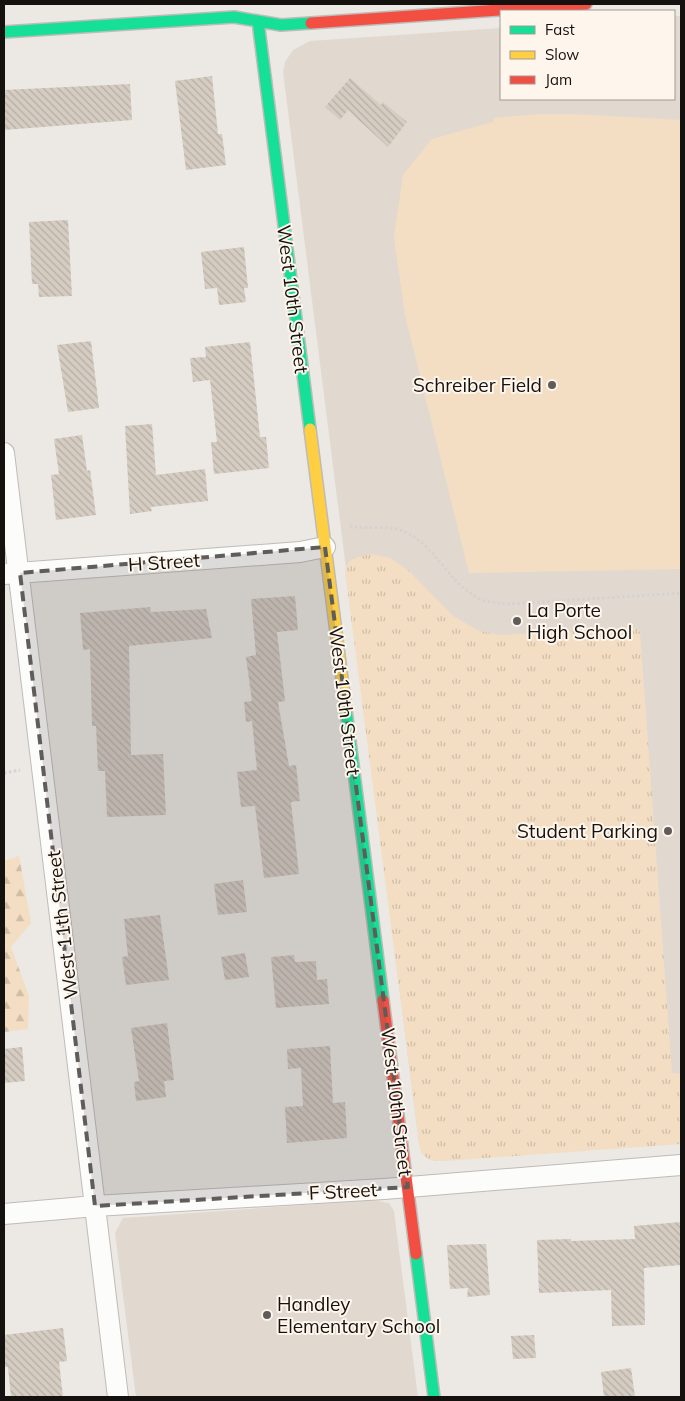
<svg xmlns="http://www.w3.org/2000/svg" width="685" height="1401" viewBox="0 0 685 1401" font-family="Mulish,sans-serif">
  <style>
    .built { fill: #e1d9cf }
    .grass { fill: url(#grass-tufts) }
    .forest { fill: url(#forest-firs) }
    .pitch { fill: #f3dec3 }
    .building { fill: url(#building-back-hatch) }
    .lines { fill: none; stroke-linecap: round; stroke-linejoin: round }
    .street-casing { stroke: #bfbbb8; stroke-width: 22 }
    .fast-casing { stroke: #bfbbb8; stroke-width: 14 }
    .slow-casing { stroke: #bfbbb8; stroke-width: 14 }
    .jam-casing { stroke: #bfbbb8; stroke-width: 14 }
    .path { stroke: #d4d3d2; stroke-width: 3; stroke-dasharray: 2.5 2.5; stroke-linecap: butt }
    .street { stroke: #fcfcfb; stroke-width: 20 }
    .fast { stroke: #16e098; stroke-width: 11 }
    .slow { stroke: #ffcf43; stroke-width: 11 }
    .jam { stroke: #f24e42; stroke-width: 11 }
    .marked { fill: #605c59; fill-opacity: 0.2; stroke: #605c59; stroke-width: 4; stroke-dasharray: 10 6; stroke-linejoin: round }
    .poi-dot { fill: #605c59; stroke: #fef6ec; stroke-width: 2 }
    .labels { text-anchor: middle; stroke-width: 4; stroke-linejoin: round; paint-order: stroke }
    .street-label { font-size: 19px; fill: #14110e; stroke: #fef6ec }
    .poi-label { font-size: 19px; fill: #14110e; stroke: #fef6ec; text-anchor: end }
  </style>
  <defs>
    <pattern id="grass-tufts" width="24" height="20" patternUnits="userSpaceOnUse" patternTransform="scale(1.25)"><rect width="24" height="20" fill="#f3dec3"/><path d="M3 7l-1-3M5 7V3M7 7l1-3M15 17l-1-3M17 17v-4M19 17l1-3" fill="none" stroke="#cfbda6"/></pattern>
    <pattern id="forest-firs" width="22" height="20" patternUnits="userSpaceOnUse" patternTransform="scale(1.25)"><rect width="22" height="20" fill="#f3dec3"/><path d="M5 1l3.5 6h-7zM16 11l3.5 6h-7z" fill="#cfbda6"/></pattern>
    <pattern id="building-back-hatch" width="6" height="6" patternUnits="userSpaceOnUse" patternTransform="scale(1.25)"><rect width="6" height="6" fill="#d5ccc2"/><path d="M-1 5l2 2M0 0l6 6M5-1l2 2" fill="none" stroke="#b6aea6"/></pattern>
  </defs>
  <rect width="100%" height="100%" fill="#ece8e3"/>
  <path class="built" d="M674,16H681V1143L434,1161L423,1154L419,1144L283,72L285,62L293,50L310,41L501,28V99H674Z
    M373,1200L389,1203L394,1211L418,1397H136L115,1233L123,1218Z"/>
  <path class="grass" d="M371,554L390,558L408,570L453,616L479,631L501,635L635,628L640,632L672,1073L681,1074V1144L446,1161C433,1160 426,1162 420,1149L345,571C348,557 359,557 371,554Z"/>
  <path class="forest" d="M19,856L31,923L11,947L29,996L28,1029L4,1032V861Z"/>
  <path class="pitch" d="M540,114H572L681,120V569L469,573L405,315L394,237L403,175L432,139L493,122L494,118Z"/>
  <path class="building" d="M212,76L218,134H222L226,165L186,170L175,81Z
    M350,78L381,105L383,102L407,122L388,147L348,110L340,120L325,107Z
    M130,84L132,120L4,130V90Z
    M68,220L72,296L39,297L38,284H32L29,222Z
    M244,247L248,288H244L246,302L219,305L217,288L205,289L201,252Z
    M91,341L99,408L68,412L57,345Z
    M250,342L260,437H266L269,468L214,474L211,442H217L210,380L193,382L190,358L206,357L205,347Z
    M152,424L156,475L205,469L208,501L151,507L152,511L130,514L125,426Z
    M82,435L87,471L90,470L96,515L56,520L51,475L59,474L54,439Z
    M295,596L298,630L277,632L285,701L278,702L289,766L296,765L300,801L291,802L299,874L264,878L255,806L241,807L237,772L257,770L252,721L246,722L244,702L252,701L246,657L256,655L251,599Z
    M150,607L151,612L206,609L212,638L129,646L131,755L163,754L166,815L107,817L105,771H98L96,726H92L90,649L83,650L80,613Z
    M243,880L247,912L218,915L214,884Z
    M160,915L169,980L126,985L122,957L128,956L124,919Z
    M245,953L249,977L225,980L221,957Z
    M294,955L295,962L316,961L317,980L327,979L329,1004L276,1008L271,957Z
    M167,1023L174,1080L164,1081L166,1097L136,1101L134,1082L139,1081L131,1028Z
    M330,1046L333,1103L345,1102L347,1138L287,1143L285,1107L303,1106L301,1068L288,1069L287,1049Z
    M22,1047L25,1081L4,1083V1049Z
    M681,1222V1265L644,1268L645,1325L612,1326L611,1290L539,1293L537,1240L571,1239V1241L635,1239L634,1226Z
    M486,1244L490,1295L467,1297L468,1288L450,1289L447,1245Z
    M63,1328L67,1361L59,1362L63,1397H11L8,1367H4V1335Z
    M534,1335L536,1358L513,1359L511,1336Z
    M631,1368L635,1397H604L601,1372Z"/>
  <g class="lines">
    <defs>
      <path id="street" d="M4,453L118,1397
        M4,574L300,552L325,547
        M4,1214L95,1206L384,1189L681,1165"/>
      <path id="fast" d="M258,21L310,429
        M4,32L234,17L281,25L311,23
        M346,710L383,1000
        M416,1254L434,1397"/>
      <path id="slow" d="M310,429L346,710"/>
      <path id="jam" d="M311,23L586,4
        M383,1000L416,1254"/>
    </defs>
    <use href="#street" class="street-casing"/>
    <use href="#fast" class="fast-casing"/>
    <use href="#slow" class="slow-casing"/>
    <use href="#jam" class="jam-casing"/>
    <path class="path" d="M350,526C367,530 386,524 403,531C434,544 448,581 476,597C487,603 498,603 510,604L681,593
      M4,773L20,770"/>
    <use href="#street" class="street"/>
    <use href="#fast" class="fast"/>
    <use href="#slow" class="slow"/>
    <use href="#jam" class="jam"/>
  </g>
  <path class="marked" d="M325,547L408,1187L95,1206L20,573Z"/>
  <g class="poi-dot">
    <circle cx="552" cy="385" r="5"/>
    <circle cx="517" cy="621" r="5"/>
    <circle cx="668" cy="831" r="5"/>
    <circle cx="267" cy="1315" r="5"/>
  </g>
  <g class="labels">
    <g class="street-label">
      <text transform="translate(293 299) rotate(83)" y="7">West 10th Street</text>
      <text transform="translate(164 562) rotate(-4)" y="7">H Street</text>
      <text transform="translate(345 701) rotate(83)" y="7">West 10th Street</text>
      <text transform="translate(62 925) rotate(-97)" y="7">West 11th Street</text>
      <text transform="translate(397 1102) rotate(83)" y="7">West 10th Street</text>
      <text transform="translate(343 1191) rotate(-3)" y="7">F Street</text>
    </g>
    <g class="poi-label">
      <text x="542" y="392">Schreiber Field</text>
      <text x="527" y="617" text-anchor="start">La Porte<tspan x="527" dy="22">High School</tspan></text>
      <text x="658" y="838">Student Parking</text>
      <text x="277" y="1311" text-anchor="start">Handley<tspan x="277" dy="22">Elementary School</tspan></text>
    </g>
  </g>
  <rect width="685" height="1401" fill="none" stroke="#14110e" stroke-width="10"/>
  <rect x="500" y="10" width="175" height="90" fill="#fef6ec" stroke="#a09a93"/>
  <rect x="510" y="26" width="25" height="8" fill="#16e098" stroke="#a09a93"/>
  <text x="545" y="35" font-size="15" fill="#14110e">Fast</text>
  <rect x="510" y="51" width="25" height="8" fill="#ffcf43" stroke="#a09a93"/>
  <text x="545" y="60" font-size="15" fill="#14110e">Slow</text>
  <rect x="510" y="76" width="25" height="8" fill="#f24e42" stroke="#a09a93"/>
  <text x="545" y="85" font-size="15" fill="#14110e">Jam</text>
</svg>
